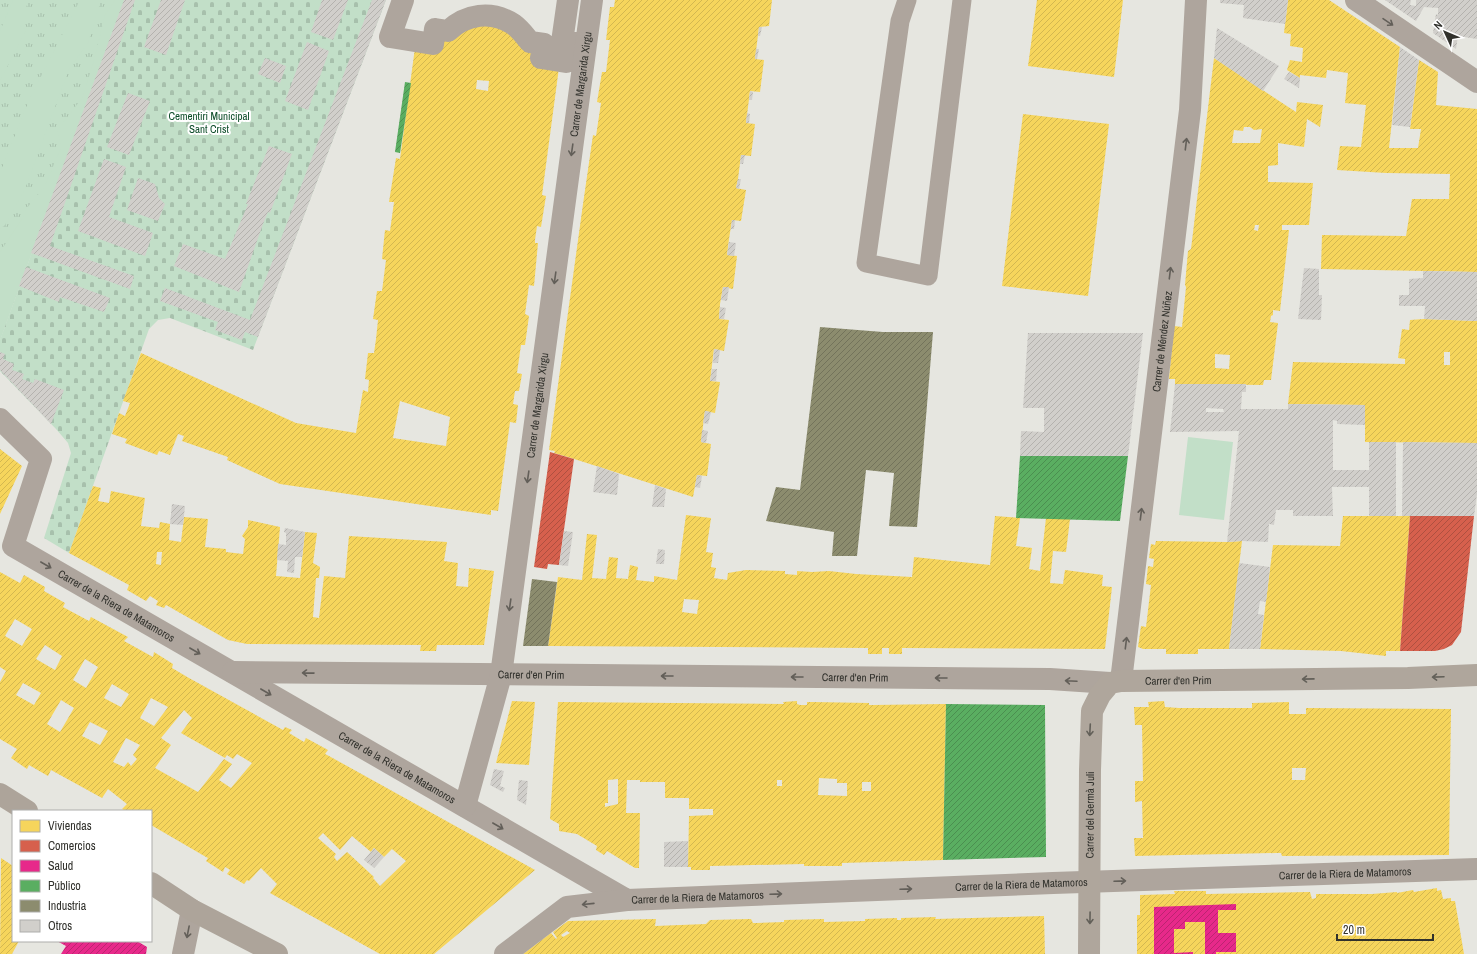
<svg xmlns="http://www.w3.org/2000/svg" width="1477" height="954" viewBox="0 0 1477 954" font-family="'Archivo Narrow',sans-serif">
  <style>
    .grass { fill: url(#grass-tufts) }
    .cemetery { fill: url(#cemetery-stones) }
    .garden { fill: #c2dfc8 }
    .homes { fill: url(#homes-hatch); fill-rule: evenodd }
    .shops { fill: url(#shops-hatch) }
    .health { fill: url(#health-hatch) }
    .public { fill: url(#public-hatch) }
    .industry { fill: url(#industry-hatch) }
    .building { fill: url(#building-hatch); fill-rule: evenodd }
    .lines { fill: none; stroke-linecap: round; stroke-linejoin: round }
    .lane { stroke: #aea59d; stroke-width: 19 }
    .street { stroke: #aea59d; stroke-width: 22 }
    .secondary { stroke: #ada49a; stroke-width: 22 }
    .primary { stroke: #afa69c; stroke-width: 22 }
    .oneway { stroke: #635f59 }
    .oneway2 { stroke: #636059 }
    .labels { text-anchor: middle; stroke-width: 4; stroke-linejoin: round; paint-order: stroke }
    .street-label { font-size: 11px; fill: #31312c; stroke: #fff }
    .park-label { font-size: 11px; fill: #0c4c28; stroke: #fff }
  </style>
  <defs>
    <pattern id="grass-tufts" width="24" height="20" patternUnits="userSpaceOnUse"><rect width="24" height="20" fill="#c2dfc8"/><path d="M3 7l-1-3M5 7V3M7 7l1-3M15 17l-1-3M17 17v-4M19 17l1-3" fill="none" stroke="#a7c0ac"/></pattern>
    <pattern id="cemetery-stones" width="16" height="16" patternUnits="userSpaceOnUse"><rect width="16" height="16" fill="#c2dfc8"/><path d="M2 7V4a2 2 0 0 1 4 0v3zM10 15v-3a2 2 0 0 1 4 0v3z" fill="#a7c0ac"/></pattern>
    <pattern id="homes-hatch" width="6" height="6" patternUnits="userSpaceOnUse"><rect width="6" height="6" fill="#f6d55c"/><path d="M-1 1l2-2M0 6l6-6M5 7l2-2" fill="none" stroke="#d3b750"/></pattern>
    <pattern id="shops-hatch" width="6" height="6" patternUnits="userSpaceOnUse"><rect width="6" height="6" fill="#d6604d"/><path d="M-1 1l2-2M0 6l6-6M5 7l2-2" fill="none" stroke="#ae5040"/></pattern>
    <pattern id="health-hatch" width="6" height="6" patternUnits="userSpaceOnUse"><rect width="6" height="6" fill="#e7298a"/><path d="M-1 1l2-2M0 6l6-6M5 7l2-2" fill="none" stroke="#bc2471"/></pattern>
    <pattern id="public-hatch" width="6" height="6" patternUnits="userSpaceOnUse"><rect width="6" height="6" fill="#5aae61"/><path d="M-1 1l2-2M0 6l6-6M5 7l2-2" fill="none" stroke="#4b8e50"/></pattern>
    <pattern id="industry-hatch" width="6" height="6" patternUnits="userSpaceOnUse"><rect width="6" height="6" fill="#8c8c6e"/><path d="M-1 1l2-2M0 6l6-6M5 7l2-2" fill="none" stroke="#73735b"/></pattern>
    <pattern id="building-hatch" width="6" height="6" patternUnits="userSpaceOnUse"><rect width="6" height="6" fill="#d1cfcb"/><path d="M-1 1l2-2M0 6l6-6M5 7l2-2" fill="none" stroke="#b4b2ae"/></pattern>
  </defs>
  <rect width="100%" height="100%" fill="#e6e6e0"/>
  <path class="grass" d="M0,0H124L0,340Z"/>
  <path class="cemetery" d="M124,0H386L253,350L170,318L158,320L149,329L69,553L44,538L71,453L68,443L56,429L0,371V340Z"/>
  <path class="garden" d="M13,0H29L19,25L26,30L0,81V31Z
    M80,0H101L88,43L69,69L25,189L5,225L0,229V173L30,98Z
    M115,0H124L0,340V252L22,219L27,208L45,186L61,147L57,131L82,98L93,64L105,15Z
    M1188,437L1233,442L1224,520L1179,515Z"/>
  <path class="homes" d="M615,0H772L769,26L759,27L755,59L764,60L760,92L750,91L746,123L755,124L751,156L741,155L738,179L736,188L746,190L741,221L732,220L729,239L727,255L737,256L733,289L723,287L720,304L719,319L729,320L724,351L714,349L710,381L720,382L715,413L705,411L703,426L701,442L711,444L707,476L697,475L693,497L568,457L554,453L555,451L549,450L583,204L593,135L596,136L601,103L597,102L602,72H606L610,40H606L610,7H614Z
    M1037,0H1123L1114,77L1028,66Z
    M1288,0H1329L1400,47L1389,148H1418L1421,129H1410L1419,60L1438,72L1436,105L1477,109V272L1321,269L1322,235L1406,236L1412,199H1449L1450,174L1386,173L1337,170L1340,146L1361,147L1366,105L1345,103L1348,73L1327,70L1326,78L1300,75V78L1287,70L1290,60L1302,62L1303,48L1290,46L1291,34L1284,33Z
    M479,15L560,60L542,195L546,196L541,227L537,226L535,240V243H538L534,286L529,285L525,314L529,316L525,345H521L517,373L522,374L519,391H515L513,404L518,405L516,423L510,422L498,511L491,510V515L280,484L227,460L228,457L182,441L184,436L178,434L170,455L159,451L157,455L125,443L127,439L112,434L119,413L125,416L130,403L123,401L141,353L296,423L356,433L363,390L368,392L369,380L365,379L368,353H374L376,339L378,320L373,319L377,291H382L386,260L382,259L385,230L390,231L394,202H389L396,158L400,159L416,40ZM477,80L489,81L488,91L476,89ZM400,401L450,417L446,446L393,438Z
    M1214,58L1296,112L1297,102L1323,105L1320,127L1307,119L1304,147L1278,143V165L1268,166V182L1313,183L1309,225H1282V230H1289L1280,311L1273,310V315L1271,316L1270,322L1278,323L1271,380H1264L1263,385L1175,384V379H1169L1174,326L1182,327L1186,287L1185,285L1188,251L1191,249ZM1244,127H1250L1254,130L1262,129L1260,143H1232L1234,130L1243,131ZM1255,225H1259L1258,231L1254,230ZM1215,354L1230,355L1229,369L1215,368Z
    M1023,114L1109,124L1088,296L1002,286Z
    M1424,319L1477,321V443L1365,442V405L1288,404L1293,362L1405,364V359L1398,358L1402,329L1409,330L1410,320ZM1444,352H1450V365H1444Z
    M0,449L22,466L0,514Z
    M93,486L101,488L98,501L109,503L111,491L145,498L141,526L159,528L160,522L170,524L169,540L181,542L184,517L208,519L205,547L226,549V552L243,554L245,539L242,536L248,527V520L280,527L276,576L300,578L305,532L317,533L313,563L320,567L319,578H316L313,617L319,618L324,576L345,578L349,536L447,542L444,561L458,563L456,586L468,587L469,568L494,571L484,645H437L436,651H420L421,645L247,644L228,640L166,605L164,608L156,605L158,601L150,596L146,601L127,590L129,585L69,553ZM157,552H162L161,565L156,564Z
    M686,515L711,518L706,552L713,553L711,567L716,568L714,578L727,580L728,573L746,570L785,571V574L797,575V571L812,572L829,571L856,574L912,577L914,557L990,565L995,516L1020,518L1016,546L1032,548L1029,569L1040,571L1046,518L1070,519L1066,552L1053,551L1050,583L1063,584L1065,570L1103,575L1102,586L1112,587L1105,649L902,648V654H889V648H882V654H868V648L548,646L558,577L582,580L587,534L597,535L592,578L606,579L609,557L618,558L616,578L628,579L630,565L638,567L636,580L654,582V576L677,580ZM684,599L699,600L697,614L682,612Z
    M1343,516H1410L1400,651H1386V656L1341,651L1260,649L1273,545L1340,546Z
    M1156,541L1227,542L1242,541L1229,649H1198V654H1166V649H1143L1138,647L1141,626L1146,627L1151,585L1146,584L1148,566L1153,567L1154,559L1149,558L1151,544L1155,545Z
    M0,572L20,583L24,575L45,587L44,591L65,603L63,607L89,621L91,617L128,637L124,641L153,657L154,652L173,664L172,668L189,678L283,730L285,727L292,730L289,733L304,742L306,738L328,750L325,754L329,756L535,870L434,954H380L270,893L277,884L261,868L249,881L247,880L244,884L227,874L230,870L227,868L225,867L223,872L206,861L208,858L206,857L151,825V811H126L122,809L127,804L108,789L102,798L51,770L48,776L29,765L27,769L11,758L17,749L0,739V682L6,671L0,667ZM15,619L32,629L22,646L5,636ZM45,645L62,656L55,670L36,659ZM85,659L98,667L86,688L73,680ZM23,683L41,693L34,705L16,695ZM112,684L129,694L121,707L104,698ZM151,698L168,707L154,726L140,718ZM61,700L74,708L60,732L47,724ZM184,710L192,718L181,733L225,758L227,755L233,759L237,754L252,763L231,788L219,780L232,764L224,759L198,792L155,768L171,745L161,738ZM90,722L108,731L100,745L82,736ZM126,738L140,745L133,755L137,759L131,766L128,762L124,767L113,762ZM323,833L340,850L352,836L371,852L374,848L384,857L392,849L406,861L380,886L373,878L374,877L347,852L337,861L334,857L336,854L318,838Z
    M512,701L535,702L529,765L496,763Z
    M797,701V704L800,705H807V702H813L869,703V705H872L946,704L943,860L842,863V866H804V864L712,866H710V870H691V867H688L689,816L713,815V809H689V798H665V782H640V780H627L626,813H640L639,868H635L607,851L604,855L596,850L597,846L577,834L559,831V824L550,819L558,702L784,704L783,702ZM819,778L837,779V783H847V796L818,795ZM618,779V804L605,807V803H608V780ZM777,780H782V786H777ZM862,782H871V791H862Z
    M1164,701L1165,707L1179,708H1252V703L1289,702V714H1306V708L1451,709L1449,855L1282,856L1281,853H1276L1135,856L1134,838H1143L1142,801L1135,802V781H1143L1142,725H1135L1134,707H1149L1148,702ZM1292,768H1306L1305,780H1292Z
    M1,858L13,866V941H19L12,954H0Z
    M1437,888V891L1441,890L1443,899L1451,898V901H1455L1464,954H1137V915H1140V895L1175,894L1174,891H1206V894L1308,892H1310L1312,899L1316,898V894H1372L1397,892V893L1413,890L1414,892Z
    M1044,916L1045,954H523L551,933L556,939L557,938L553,932L568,921L656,919L655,926L706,924L710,920L751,919L753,923H756L784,922V920L824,919V922L865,921V919L897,918V920H901V918L936,917L935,919ZM567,931L570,933L563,937L561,935Z"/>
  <path class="shops" d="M550,452L574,459L559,565L548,564L547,569L534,567Z
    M1410,516H1474L1461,632L1452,645L1444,649L1435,651H1400Z"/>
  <path class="health" d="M1236,904V910H1218V933H1236V952H1216V954H1205V922H1185V929H1174V953L1193,952V954H1154V907Z
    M57,941H137L147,947L146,954H61L66,946Z"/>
  <path class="public" d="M405,82L411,83L400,153L395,152Z
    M1020,456H1128L1120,521L1016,518Z
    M946,704L1045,705L1046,857L943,860Z"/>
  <path class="industry" d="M820,327L883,332H933L917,527L889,526L894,473L866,470L857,556H832L834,532L766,521L776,487L800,490Z
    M532,579L557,582L548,646H523Z"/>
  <path class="building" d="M124,0H135L50,246L134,276L130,289L31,253Z
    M161,0H185L166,55L144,47Z
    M322,0H348L333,40L311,32Z
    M372,0H386L258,337L245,332L242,340L215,330L218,322L160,301L165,288L250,320Z
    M1220,0H1288L1285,24L1243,18L1244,5L1220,3Z
    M1385,0H1411L1410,5L1416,6V0H1477V39L1458,36L1456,49L1433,33L1436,14L1438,15V8L1424,7L1416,21Z
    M759,27H762L760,36H758Z
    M1217,28L1279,66L1263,91L1214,58Z
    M307,42L329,51L308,110L285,101Z
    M1400,47L1419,60L1410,127L1392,125Z
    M756,49H759L757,59H755Z
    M265,58L286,66L280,83L258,74Z
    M1289,72L1300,78L1299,88L1284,79Z
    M750,91L753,92L752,100H749Z
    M128,93L150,101L129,155L107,147Z
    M747,113L750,114L749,123H746Z
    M269,146L292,154L270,213L268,212L263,224L239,292L174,266L183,244L225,259L248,204H246Z
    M741,155H745L743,164H740Z
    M104,159L126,167L109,217L153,233L145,256L78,231Z
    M138,178L155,184L159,198L165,204L158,221L127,210Z
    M738,179H741L739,189L736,188Z
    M732,220H735L734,229H731Z
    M729,242L736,243L734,256L727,255Z
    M26,267L110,298L104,312L60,297L59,302L19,286Z
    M1304,268L1319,269V295H1322L1321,320L1298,319Z
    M1423,271L1477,272V321L1424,319L1425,306H1399V295H1409V279L1423,278Z
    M723,287H729L727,301L721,300Z
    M720,307L726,308L724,319H719Z
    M1028,333H1143L1128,456H1020L1021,431L1044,432V408H1023Z
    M714,349L720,350L718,363H713Z
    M0,352L5,354L3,359L14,364L12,370L24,374L22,379L33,383L35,379L64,390L51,424L0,370Z
    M712,369H717L716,381H710Z
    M1175,384H1246V392H1242L1241,409H1288V404L1365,405V425L1337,424V421L1333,420V470H1369V442H1396V516H1369V487H1332L1333,516H1293V510H1276L1274,525L1269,524L1268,542L1242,541L1227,542L1239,431L1170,432ZM1206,408L1223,409L1224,412H1206Z
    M705,411L711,412L708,424L703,423Z
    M702,430L708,431L706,443L701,442Z
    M1403,442L1477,443V494L1474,516H1402Z
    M597,466L619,474L617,495L593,492Z
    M697,475L702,476L700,488L695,487Z
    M655,485L666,489L664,507H652Z
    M172,504L185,506L183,525L170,524Z
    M285,528L305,532L302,557H295L294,573L287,572L288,561L277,560L278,544L286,545V533L284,532Z
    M564,531L573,532L568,566L559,565Z
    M658,549L665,550L664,564H656Z
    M1239,563L1270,567L1266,602L1260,601L1258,614L1264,615L1260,649H1229Z
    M494,769L504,771L500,786L505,788L503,792L490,785Z
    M519,780L528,781L526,805L517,800Z
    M688,841V867H664V842Z
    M374,848L384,857L374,868L364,860Z"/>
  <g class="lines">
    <path class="lane" d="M907,0L900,21L866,263L928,276L962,0"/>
    <g class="street">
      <path d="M403,0L390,37L433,44L435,29L448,31C466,14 491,10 513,24C520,29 525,36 530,42L544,44L541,58L566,62V60L574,61L576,43L562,42L568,0"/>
      <path d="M1356,0L1477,82"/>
      <path id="s1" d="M0,419L41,459L13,546L627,900L1053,883L1477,869"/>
      <path id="s2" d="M233,672L1050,679L1110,683"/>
      <path id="s3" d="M1121,681L1190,110L1196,0"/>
      <path id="s4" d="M465,806L501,675L592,0"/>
      <path d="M183,954L192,910"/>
      <path d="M505,954L567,907L627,900"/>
    </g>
    <path class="secondary" d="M0,794L27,811
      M151,883L192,910L277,954"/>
    <path class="primary" id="s5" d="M1089,954L1090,770L1092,711L1100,695L1110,683L1121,681L1408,678L1477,675"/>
  </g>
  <defs><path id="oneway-shaft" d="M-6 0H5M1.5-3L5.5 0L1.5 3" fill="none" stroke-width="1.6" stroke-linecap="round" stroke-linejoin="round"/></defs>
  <g class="oneway">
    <use href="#oneway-shaft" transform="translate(1388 22) rotate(34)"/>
    <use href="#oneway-shaft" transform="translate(1186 144) rotate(-83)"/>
    <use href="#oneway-shaft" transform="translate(572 150) rotate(98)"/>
    <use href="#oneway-shaft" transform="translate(1170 273) rotate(-83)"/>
    <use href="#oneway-shaft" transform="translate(555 278) rotate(98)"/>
    <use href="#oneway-shaft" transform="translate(528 477) rotate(98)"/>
    <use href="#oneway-shaft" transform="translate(1141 514) rotate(-83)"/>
    <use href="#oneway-shaft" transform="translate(46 565) rotate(30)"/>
    <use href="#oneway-shaft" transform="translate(510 605) rotate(98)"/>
    <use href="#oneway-shaft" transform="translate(1126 643) rotate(-83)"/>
    <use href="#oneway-shaft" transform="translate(195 651) rotate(30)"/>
    <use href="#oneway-shaft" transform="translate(308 673) rotate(-179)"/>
    <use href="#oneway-shaft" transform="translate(667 676) rotate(-180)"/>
    <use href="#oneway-shaft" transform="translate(797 677) rotate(-180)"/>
    <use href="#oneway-shaft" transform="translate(941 678) rotate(-180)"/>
    <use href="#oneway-shaft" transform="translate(1071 681) rotate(-177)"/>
    <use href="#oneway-shaft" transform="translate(266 692) rotate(30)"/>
    <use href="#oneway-shaft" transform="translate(498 826) rotate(30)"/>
    <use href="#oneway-shaft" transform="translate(1120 881) rotate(-2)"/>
    <use href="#oneway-shaft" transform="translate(906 889) rotate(-2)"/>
    <use href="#oneway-shaft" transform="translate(776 894) rotate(-2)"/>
    <use href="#oneway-shaft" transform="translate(588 904) rotate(174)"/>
    <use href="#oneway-shaft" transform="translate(188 932) rotate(101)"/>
  </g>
  <g class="oneway2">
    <use href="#oneway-shaft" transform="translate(1438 677) rotate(178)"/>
    <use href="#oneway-shaft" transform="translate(1308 679) rotate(179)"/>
    <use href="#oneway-shaft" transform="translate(1090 730) rotate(93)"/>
    <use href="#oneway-shaft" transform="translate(1090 918) rotate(91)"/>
  </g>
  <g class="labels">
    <g class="street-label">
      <text dy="4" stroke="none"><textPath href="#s4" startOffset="732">Carrer de Margarida Xirgu</textPath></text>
      <text dy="4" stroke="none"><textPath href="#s3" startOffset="342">Carrer de Méndez Núñez</textPath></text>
      <text dy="4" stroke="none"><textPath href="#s4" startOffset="408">Carrer de Margarida Xirgu</textPath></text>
      <text dy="4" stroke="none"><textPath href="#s1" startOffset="268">Carrer de la Riera de Matamoros</textPath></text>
      <text dy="4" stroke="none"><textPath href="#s2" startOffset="298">Carrer d'en Prim</textPath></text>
      <text dy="4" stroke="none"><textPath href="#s2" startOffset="622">Carrer d'en Prim</textPath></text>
      <text dy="4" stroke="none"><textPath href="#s5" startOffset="345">Carrer d'en Prim</textPath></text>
      <text dy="4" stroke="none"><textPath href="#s1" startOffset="592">Carrer de la Riera de Matamoros</textPath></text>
      <text dy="4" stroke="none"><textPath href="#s5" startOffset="139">Carrer del Germà Juli</textPath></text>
      <text dy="4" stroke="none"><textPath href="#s1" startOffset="1576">Carrer de la Riera de Matamoros</textPath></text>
      <text dy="4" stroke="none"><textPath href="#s1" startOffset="1252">Carrer de la Riera de Matamoros</textPath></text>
      <text dy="4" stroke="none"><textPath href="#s1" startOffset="928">Carrer de la Riera de Matamoros</textPath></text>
    </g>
    <g class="park-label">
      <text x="209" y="120">Cementiri Municipal<tspan x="209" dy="13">Sant Crist</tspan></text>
    </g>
  </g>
  <rect x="12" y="810" width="140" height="132" fill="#ffffff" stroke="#adadab"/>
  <rect x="20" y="820" width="20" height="12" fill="#f6d55c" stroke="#adadab"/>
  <text x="48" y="830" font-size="12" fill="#31312c">Viviendas</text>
  <rect x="20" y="840" width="20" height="12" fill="#d6604d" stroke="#adadab"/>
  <text x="48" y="850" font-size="12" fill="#31312c">Comercios</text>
  <rect x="20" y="860" width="20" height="12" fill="#e7298a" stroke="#adadab"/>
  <text x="48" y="870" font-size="12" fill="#31312c">Salud</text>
  <rect x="20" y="880" width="20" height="12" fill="#5aae61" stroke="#adadab"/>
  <text x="48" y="890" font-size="12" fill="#31312c">Público</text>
  <rect x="20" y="900" width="20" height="12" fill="#8c8c6e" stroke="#adadab"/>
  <text x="48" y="910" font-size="12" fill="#31312c">Industria</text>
  <rect x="20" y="920" width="20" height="12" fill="#d1cfcb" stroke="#adadab"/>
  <text x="48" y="930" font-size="12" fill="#31312c">Otros</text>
  <g transform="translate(1445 32) rotate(314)" stroke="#ffffff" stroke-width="3" paint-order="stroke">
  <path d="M0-3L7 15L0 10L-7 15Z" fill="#31312c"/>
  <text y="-6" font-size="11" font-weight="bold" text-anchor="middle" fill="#31312c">N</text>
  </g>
  <path d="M1337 934v6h96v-6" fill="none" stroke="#31312c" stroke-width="2"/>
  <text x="1343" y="934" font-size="12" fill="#31312c" stroke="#ffffff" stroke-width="3" paint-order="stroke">20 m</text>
</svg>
